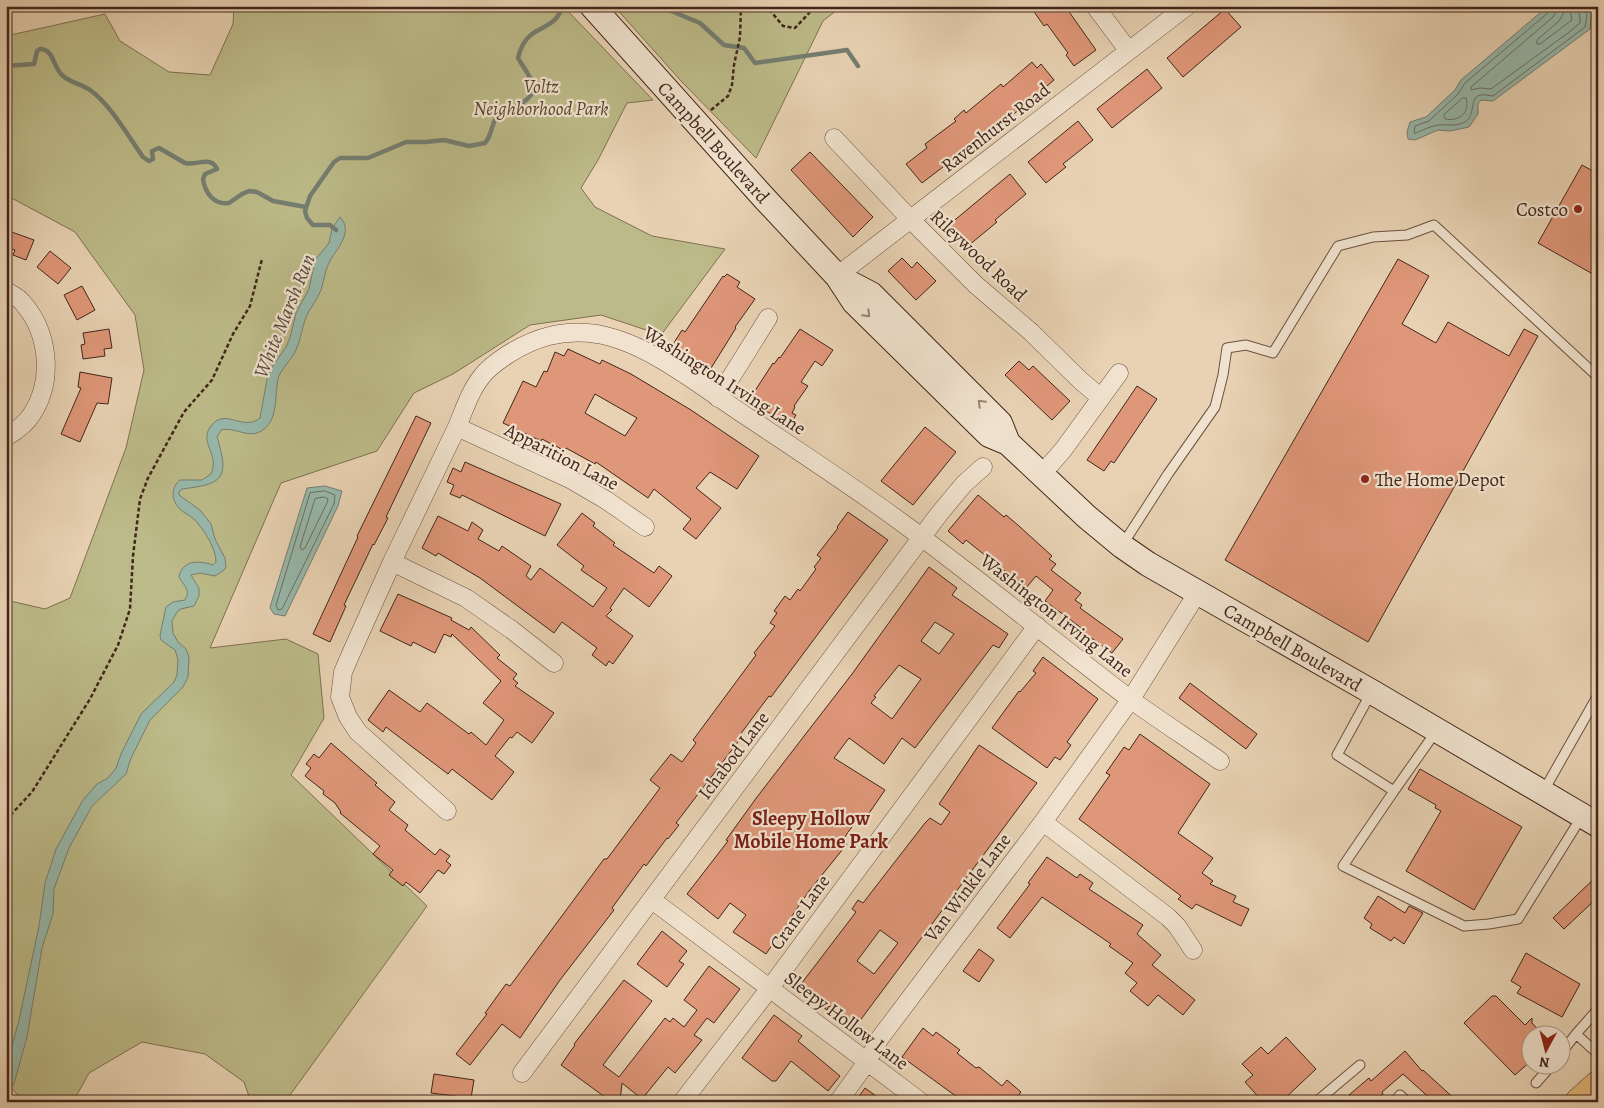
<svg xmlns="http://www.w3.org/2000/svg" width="1604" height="1108" viewBox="0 0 1604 1108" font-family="Alegreya,serif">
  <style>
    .green { fill: #bcba88; stroke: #7f7051 }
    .water { fill: #97b8ab; stroke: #757e71 }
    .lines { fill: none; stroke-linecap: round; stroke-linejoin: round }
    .shore { stroke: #6c6f62; stroke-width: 1 }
    .stream { stroke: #757e71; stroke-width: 4.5 }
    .building { fill: #df9779; stroke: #42261a; fill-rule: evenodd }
    .lane-casing { stroke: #6c5140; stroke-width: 11 }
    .street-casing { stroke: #6c5140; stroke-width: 19 }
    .secondary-casing { stroke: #42261a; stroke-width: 26 }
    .highway-casing { stroke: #42261a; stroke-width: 29 }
    .path { stroke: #42261a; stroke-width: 2.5; stroke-dasharray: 4 2.5; stroke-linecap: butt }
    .lane { stroke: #f0e2ce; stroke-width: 9 }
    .street { stroke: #f0e2ce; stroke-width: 18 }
    .secondary { stroke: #f0e2ce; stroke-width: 24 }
    .highway { stroke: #e4b97a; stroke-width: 28 }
    .oneway { stroke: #998474 }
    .poi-dot { fill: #8f2418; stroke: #f0e2ce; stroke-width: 2 }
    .labels { text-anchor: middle; stroke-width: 4.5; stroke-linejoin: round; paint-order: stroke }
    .park-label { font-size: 19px; font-style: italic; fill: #5a4430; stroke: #f0e2ce }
    .street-label { font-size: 19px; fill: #42261a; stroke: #f0e2ce }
    .poi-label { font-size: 19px; fill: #42261a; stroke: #f0e2ce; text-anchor: end }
    .water-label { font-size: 20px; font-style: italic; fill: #574a3e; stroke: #f0e2ce }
    .neighbourhood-label { font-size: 20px; font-weight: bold; fill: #7a1f14; stroke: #f0e2ce }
  </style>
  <rect width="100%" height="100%" fill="#e8d2b3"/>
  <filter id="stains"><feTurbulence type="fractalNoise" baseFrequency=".004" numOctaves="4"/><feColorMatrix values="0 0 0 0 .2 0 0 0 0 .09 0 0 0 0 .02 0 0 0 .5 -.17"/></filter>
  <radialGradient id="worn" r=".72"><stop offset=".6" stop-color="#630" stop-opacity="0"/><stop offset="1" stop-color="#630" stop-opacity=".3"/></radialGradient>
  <path class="green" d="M234,6H563L653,100L627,103L598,160L581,188L595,207L652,236L725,249L661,335L601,315L530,325L453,374L414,393L377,451L281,483L210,648L286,639L318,654L324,718L291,775L427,906L285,1102H251L244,1082L205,1054L142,1042L89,1073L73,1102H24L6,1082V600L45,609L70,598L126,448L144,370L135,315L75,232L6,195V36L105,14L120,41L169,72L210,75L233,24Z
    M614,6H842L823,21L756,158L682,82Z"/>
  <path class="water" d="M1548,6H1587L1592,13L1590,29L1493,101L1481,100L1478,104V114L1469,127L1450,131L1438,130L1415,140L1408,139L1407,132L1410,122L1426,117L1455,90L1461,80Z
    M340,217C354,232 337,248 330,261C325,270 324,280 321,290C317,300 310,308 306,317C302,328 301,339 296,350C292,360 281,368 278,379C275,394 278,419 264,429C250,441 235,426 221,430L217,437C230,479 223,484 182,489L179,492V495L200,510L211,524L215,539L225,558L226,567L224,570L215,576L200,573L191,575L199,588V596L194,606L181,609L177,612L172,621L173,633L178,642L186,649L189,657L188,677L183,687L150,720L131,758L126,774L92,806L69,848L54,889L53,914L42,948L27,1037L14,1084L6,1096V1068L19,1020L39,926L45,883L56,849L83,800L97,784L108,778L116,768L121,754L141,714L174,682L177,675L178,659L175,650L161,640L160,635L166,607L173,602L185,600C191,590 184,586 179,577C182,560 199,560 213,565L216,562C216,548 204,530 195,520C190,515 183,513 179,508C171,500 171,487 180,480H202L211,474C213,469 214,464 213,459C210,447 202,437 211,426C225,407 243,432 260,418L268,374L272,367L286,347L290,338L296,313L309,289L315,260L329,243L332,229Z
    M325,486L342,491L338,506L285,616L274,614L270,608L271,604L307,488Z"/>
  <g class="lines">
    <path class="shore" d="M1551,6L1549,12L1465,83L1458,94L1429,121L1415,126L1414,133H1416C1423,130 1431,126 1438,125C1447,124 1456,127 1465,122C1476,116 1469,96 1481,95C1485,94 1489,96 1493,96L1585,27L1587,15L1583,6
      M1557,6L1556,12L1553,17L1471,87V90L1480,88L1491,89L1568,33L1580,23V17L1577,6
      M1564,6L1563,14L1559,21L1537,40V44H1540L1572,20L1569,6
      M1463,98H1466C1470,112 1460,122 1445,119L1444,115Z
      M325,491L335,495L334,504L282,609L278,610L276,605L310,493Z
      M324,497L328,499L327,503L305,548L302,550L300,547L315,499Z"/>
    <path class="stream" d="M659,6L700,23L724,45L744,48L755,63L847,50L858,66
      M6,66L34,64L37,51L40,49C54,49 53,68 63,76C71,83 82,84 90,90C111,105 128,136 143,157L149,161L153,159L152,151L159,148L185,163C196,166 211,155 217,169L205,174L203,179C205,193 214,205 229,203L242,194L249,191L257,192L273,201L306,207
      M336,230L330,225H313L307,218L305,211L310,196L334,162L340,158H368L406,142H426L444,140L469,146L485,143C493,135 491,120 500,113C506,108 515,108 522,103C545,89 526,73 518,58C520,49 524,40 532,34C545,25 558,24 562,6"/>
  </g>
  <path class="building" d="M1030,6H1065L1096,50L1074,66L1066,55L1068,53L1047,24L1044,26Z
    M1225,9L1241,27L1183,77L1167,58Z
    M1032,62L1037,68L1041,64L1054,80L995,130L994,128L922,183L906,164L927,148L925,144L956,121L954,119L964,110L966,113L1001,84L1003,87Z
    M1147,69L1162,88L1112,128L1097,109Z
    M1078,121L1093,140L1063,164L1066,167L1046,183L1028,162Z
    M810,152L873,217L853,237L791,170Z
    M1582,165L1598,174V277L1538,243Z
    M1010,174L1026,194L995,220L997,222L968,246L950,224Z
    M9,231L34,240L26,260L13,255L15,250L6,247V237Z
    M50,251L71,268L58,284L37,267Z
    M902,258L912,268L917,262L936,281L916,300L888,271Z
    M1398,259L1429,276L1402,324L1436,343L1448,322L1509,356L1524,329L1538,336L1368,642L1225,560Z
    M727,274L740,282L737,287L755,299L735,327L736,328L708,373L675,350L676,348L672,346L682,330L685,332L723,276L724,277Z
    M82,286L95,310L77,320L64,295Z
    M109,329L112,348L104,349L105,356L83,359L81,345L85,344L83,333Z
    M800,329L833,350L822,366L815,361L801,382L808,386L794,406L795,407L792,413L796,415L790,425L785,422V423L749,400L773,363L774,364L779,357L780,358Z
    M568,349L600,364L602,360L631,374L691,410L759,456L737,489L710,472L696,488L721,508L696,539L683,529L691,519L654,489L648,498L596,462L595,464L566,448L565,451L542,439L541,441L503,423L523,381L536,387L544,371L547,372L555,352L564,356ZM595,394L637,418L625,436L585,413Z
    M1019,361L1029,370L1033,366L1070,401L1052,420L1005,375Z
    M80,372L112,378L108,404L97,403L80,442L61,434L81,388L78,387Z
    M1137,386L1157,399L1114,463L1111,461L1104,471L1087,460Z
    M416,416L431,423L386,517L388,518L374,545L373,544L344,605L346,606L330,642L313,634L358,537L357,536Z
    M925,427L956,452L913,505L881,481Z
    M465,462L561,504L545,536L462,495L460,498L450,494L454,485L447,482L453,468L461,472Z
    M978,495L1004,517L1006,515L1019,526L1052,556L1049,559L1056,564L1051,570L1081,593L1075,600L1082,605L1080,608L1123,639L1112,653L1083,632L1084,630L1045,601L1053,590L1036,576L1026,588L966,540L963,544L948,531Z
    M848,512L888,540L771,697L769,696L739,736L741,738L676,823L679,825L668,839L667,838L646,866L644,864L612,908L614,910L560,980L520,1038L502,1024L470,1065L456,1054L487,1014L485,1013L506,984L510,986L604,859H607L660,788L650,780L671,754L682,762L696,743L693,740L756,655L754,653L775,626L770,623L777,613L774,611L785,596L790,600L798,589L800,591L816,569L814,567L821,558L817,555L838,528L837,527Z
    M582,513L595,523L593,526L615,543L613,545L654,573L659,566L672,576L649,607L624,588L610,608L612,610L606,616L633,636L613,664L609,661L606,666L592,655L597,648L562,622L554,633L480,578L438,553L436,556L422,548L438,516L468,531L472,522L483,530L478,539L499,551L502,546L531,566L526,576L531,580L540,568L593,607L607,588L581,570L584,566L557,545Z
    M929,567L957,588L952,595L1008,634L999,648L993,645L915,748L902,738L884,764L849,738L834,758L885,790L861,825L856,821L842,841L847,844L809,891L766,954L733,932L746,915L730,903L718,919L687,894L728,841L726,840L757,797L852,674ZM935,622L954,634L939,654L921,641ZM899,665L921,679L892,719L871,703L876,697L874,696Z
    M398,594L452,618L451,620L469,630L471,627L500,655L497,658L517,674L513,679L518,683L515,686L554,713L532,743L517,732L512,738L510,737L495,756L514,772L492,800L452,769L448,774L386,727L383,732L368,720L389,690L420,712L427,703L469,734L471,732L486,745L504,720L483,703L501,681L452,634L451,637L444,634L435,653L413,642L411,646L380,631Z
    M1043,657L1098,699L1067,742L1071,745L1060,760L1055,757L1047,768L992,728L1019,691L1020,692L1036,673L1033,671Z
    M1190,683L1257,734L1246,749L1179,698Z
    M1140,734L1210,784L1178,833L1213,858L1202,873L1213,881L1210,884L1236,896L1233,902L1249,909L1241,926L1196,904L1192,909L1178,899L1181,896L1079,819L1110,775L1106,773L1124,747L1129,750Z
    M331,743L377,783L375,785L395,802L389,810L408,825L405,830L435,855L440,849L450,856L446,861L451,865L444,874L438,870L420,893L406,882L403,886L389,875L393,870L373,854L380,846L340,813L341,812L335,803L323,794L324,791L305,776L311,768L306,764L314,754L319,758Z
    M979,745L1037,783L856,1026L829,1006L827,1010L798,988L856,912L852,909L858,900L863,903L925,823L930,818L941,825L950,812L939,804ZM880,930L898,943L874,974L857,961Z
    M1420,769L1522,827L1474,910L1406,871L1441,811L1435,808L1436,805L1408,789Z
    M1047,857L1077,878L1080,874L1093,883L1089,889L1143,925L1137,934L1161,955L1152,965L1195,1000L1183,1015L1158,995L1148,1006L1130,991L1137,983L1125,973L1133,963L1109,946L1111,944L1042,897L1010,938L997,928L1030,884L1028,883Z
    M1598,875V897L1564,929L1553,918Z
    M1378,896L1405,913L1409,906L1423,913L1404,944L1394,937L1391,941L1370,928L1372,924L1364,918Z
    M662,931L687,951L679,961L684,964L667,987L637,964Z
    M979,949L994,960L979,982L963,971Z
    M1526,953L1580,984L1562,1017L1517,993L1521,987L1511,981Z
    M709,966L740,989L714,1023L707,1018L694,1035L702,1040L675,1073L668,1067L642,1099L622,1083L620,1101L609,1100L561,1065L575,1045L574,1044L624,980L652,1001L603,1065L619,1077L665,1018L670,1022L673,1018L684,1027L697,1010L684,1000Z
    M1492,996H1496L1525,1025L1532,1018V1023L1544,1036H1532V1060L1515,1075L1464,1023Z
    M774,1015L802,1036L798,1041L840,1076L828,1091L791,1061L776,1081H772L742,1058Z
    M923,1028L933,1036L936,1032L960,1050L957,1053L976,1068L979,1067L1002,1086L1007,1080L1021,1092L1013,1102H964L902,1057Z
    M1286,1037L1316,1069L1281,1102H1263L1245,1082L1253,1075L1242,1064L1261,1047L1268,1054Z
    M1405,1051L1422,1071L1423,1070L1458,1102H1434L1403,1074L1382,1092L1383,1094L1374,1102H1355L1349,1095L1369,1078L1371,1081Z
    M434,1074L474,1080L471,1098L431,1093Z
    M865,1088L884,1102H855Z"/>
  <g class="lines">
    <defs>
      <path id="lane" d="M1123,544L1168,474L1215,407L1223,375L1227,348L1246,345L1273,353L1338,246L1373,237L1407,235L1434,225L1598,377
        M1371,693L1337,755L1394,791L1343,866L1464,926L1489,924L1518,919L1582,816
        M1394,791L1437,730
        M1543,792L1598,695
        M1598,1009L1576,1034L1598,1054
        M1562,1052L1576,1034
        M1536,1083L1551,1066
        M1316,1102L1360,1065
        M1394,1102L1400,1095L1407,1102"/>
      <path id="street" d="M1095,6L1128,50
        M834,138L911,220L976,285L1031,332L1081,381L1100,397
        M837,276L1187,6
        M6,291C11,294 18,297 22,302C49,332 54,380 32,414C26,424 16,431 6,437
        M718,398L768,318
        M457,427L570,479L606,500L645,527
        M1041,475L1063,450L1119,373
        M392,562L466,598L512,630L554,663
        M447,811L358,732L348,717L340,697L343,672L353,649L392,562L457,427C464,410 470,391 482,376C488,368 498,361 507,355C535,337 563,329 597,334C650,343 704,389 749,418C800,452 852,486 901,522C979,579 1053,641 1130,699C1159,720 1190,740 1220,761
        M1043,822L1168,917L1177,926L1193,950
        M652,900L921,1102
        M522,1073L939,514L964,484L983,467
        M682,1102L770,988L1037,626
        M838,1102L867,1062L880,1038L1043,822L1131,699L1198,592"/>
      <path id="secondary" d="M592,6L765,199L837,276L854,302L989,435L1008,443L1087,517L1122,546L1148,564L1372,692L1598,825
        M840,278L871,294L1000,423L1008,443"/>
      <path id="highway" d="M1579,1102L1598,1085"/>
    </defs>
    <use href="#lane" class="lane-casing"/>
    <use href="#street" class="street-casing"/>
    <use href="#secondary" class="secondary-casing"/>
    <use href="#highway" class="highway-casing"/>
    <path class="path" d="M764,6L768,8L783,26L795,28L810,12V6
      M711,110L728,96L732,85L734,65L740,37L741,6
      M6,820L32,792L90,699L118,645L130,609L133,556L140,499L148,478L184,412L212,380L233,334L250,306L262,259"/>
    <use href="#lane" class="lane"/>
    <use href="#street" class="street"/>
    <use href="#secondary" class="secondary"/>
    <use href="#highway" class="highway"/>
  </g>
  <defs><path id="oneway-chevron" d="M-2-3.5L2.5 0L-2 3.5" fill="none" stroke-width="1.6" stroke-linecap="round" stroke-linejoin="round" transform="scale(1.25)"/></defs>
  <g class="oneway">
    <use href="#oneway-chevron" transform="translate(867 314) rotate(45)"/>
    <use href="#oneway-chevron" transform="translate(981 403) rotate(-135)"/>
  </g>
  <g class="poi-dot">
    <circle cx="1578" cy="209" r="5"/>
    <circle cx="1365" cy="479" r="5"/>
  </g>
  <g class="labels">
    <g class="park-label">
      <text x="541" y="93">Voltz<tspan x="541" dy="22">Neighborhood Park</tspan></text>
    </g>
    <g class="street-label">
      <text transform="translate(995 127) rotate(-38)" y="7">Ravenhurst Road</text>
      <text transform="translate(714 142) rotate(48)" y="7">Campbell Boulevard</text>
      <text transform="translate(979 255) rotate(43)" y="7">Rileywood Road</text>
      <text transform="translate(725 380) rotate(32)" y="7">Washington Irving Lane</text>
      <text transform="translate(562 456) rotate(27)" y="7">Apparition Lane</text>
      <text transform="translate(1057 615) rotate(38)" y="7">Washington Irving Lane</text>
      <text transform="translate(1293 647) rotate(30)" y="7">Campbell Boulevard</text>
      <text transform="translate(733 755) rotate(-53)" y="7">Ichabod Lane</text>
      <text transform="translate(967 887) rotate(-53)" y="7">Van Winkle Lane</text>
      <text transform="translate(799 912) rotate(-54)" y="7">Crane Lane</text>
      <text transform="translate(847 1020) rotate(37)" y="7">Sleepy Hollow Lane</text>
    </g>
    <g class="poi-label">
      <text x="1568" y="216">Costco</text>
      <text x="1375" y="486" text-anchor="start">The Home Depot</text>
    </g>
    <g class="water-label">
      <text transform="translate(284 316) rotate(-68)" y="7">White Marsh Run</text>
    </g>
    <g class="neighbourhood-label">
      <text x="811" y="825">Sleepy Hollow<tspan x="811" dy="23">Mobile Home Park</tspan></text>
    </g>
  </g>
  <rect width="1604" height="1108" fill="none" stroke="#e8d2b3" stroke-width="25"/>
  <rect x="8" y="8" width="1589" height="1093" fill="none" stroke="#42261a" stroke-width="2.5"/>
  <rect x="12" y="12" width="1579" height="1083" fill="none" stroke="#42261a"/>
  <g transform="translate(1546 1050) rotate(187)"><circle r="24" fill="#f0e2ce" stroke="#aa9786"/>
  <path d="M0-4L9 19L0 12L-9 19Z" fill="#8f2418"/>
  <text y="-8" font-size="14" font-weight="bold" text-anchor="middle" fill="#42261a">N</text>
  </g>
  <rect width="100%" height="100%" filter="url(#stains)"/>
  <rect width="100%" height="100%" fill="url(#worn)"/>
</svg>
